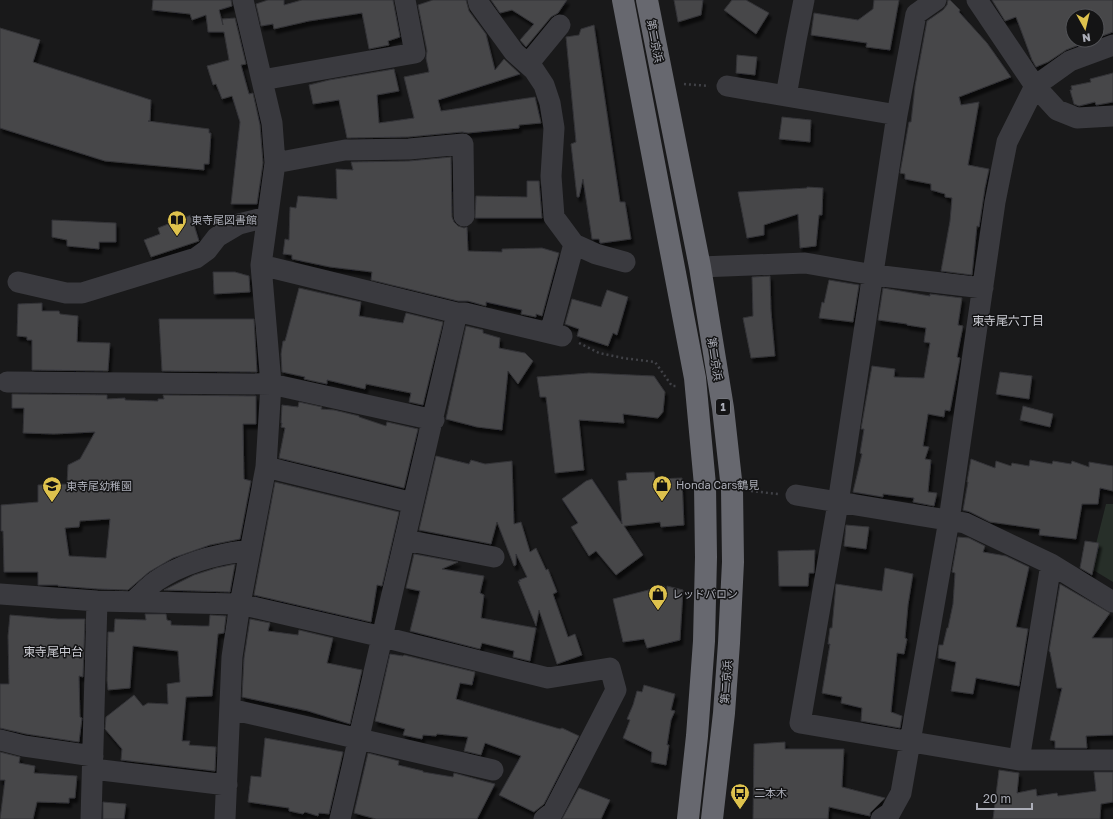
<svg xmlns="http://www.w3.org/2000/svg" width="1113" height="819" viewBox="0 0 1113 819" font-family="'Golos Text','Noto Sans JP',sans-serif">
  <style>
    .green { fill: #272f29 }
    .building { fill: #46464a; stroke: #333336; fill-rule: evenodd; filter: url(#shadow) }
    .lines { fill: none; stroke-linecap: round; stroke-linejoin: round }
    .path { stroke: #404146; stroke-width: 2.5; stroke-dasharray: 2 3; stroke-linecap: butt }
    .minor { stroke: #3a3a3f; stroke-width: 21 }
    .highway { stroke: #67686f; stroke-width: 22 }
    .labels { text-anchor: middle; stroke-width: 3; stroke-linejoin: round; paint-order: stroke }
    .shield { fill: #141415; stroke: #7e8087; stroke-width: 1 }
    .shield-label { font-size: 10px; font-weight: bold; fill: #acaeb8 }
    .street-label { font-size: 11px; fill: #acaeb8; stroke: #141415 }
    .poi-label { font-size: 11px; fill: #acaeb8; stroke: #141415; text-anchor: start }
    .neighbourhood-label { font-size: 12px; fill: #cdced5; stroke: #141415 }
  </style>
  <defs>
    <filter id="shadow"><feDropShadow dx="2.5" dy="4.5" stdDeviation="1" flood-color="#0009"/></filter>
  </defs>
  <rect width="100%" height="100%" fill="#19191a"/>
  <path class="green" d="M1106,504H1113V582L1090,568Z"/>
  <path class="building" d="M153,0H231L232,6L219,10L223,25L222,19L235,18L246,64L241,65L249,94L253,93L260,125L263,163L257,204H231L240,122L232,96L222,99L216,84L213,85L207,66L229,60L224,32H208L206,15L192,20L190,14L152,10Z
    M268,0H284V5L302,0H393L400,37L388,41L389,45L369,49L362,13L309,21L274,29L273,24L261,26L256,4Z
    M433,0H466L469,11L486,34L495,70L504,59L520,74L438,100L441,111L535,97L541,123L519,125V128L468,133L462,132L408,137L347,138L339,100L313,104L309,85L329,80L394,69L399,91L377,95L379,123L414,118L404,77L429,72L426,58L427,51L418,5Z
    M491,0H567L558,13L551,17L526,47L520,40L534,24L512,10L500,13Z
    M674,0H703L701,15L678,22Z
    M732,0H746L769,13L756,34L724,10Z
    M874,0H899L890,50L866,47L867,43L811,35L814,13L858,20L873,9Z
    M948,0H950L960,10L959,12L987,43L1011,77L959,97L961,105L979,102L968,165L989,169L985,188L979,227L977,226L972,275L941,271L950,221L952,198L945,197V194L931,190V184L905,179V174L900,173L909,122H911L915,86L927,21L943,10L947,5Z
    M992,0H1113V32L1097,38V16H1073V40H1092L1066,50L1048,62L1036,67L1032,60L1016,17L1005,21Z
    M594,25L620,202H625L631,239L602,243H600L599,239H592L583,179L579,197H577L571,144L576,142L566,37L579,35L581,29Z
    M0,28L40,40L33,62L151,100L150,121H148L209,129V133H211L209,164H204V170L105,161L0,128Z
    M737,55L757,57L755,75L736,73Z
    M1113,73V102L1097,105H1096L1095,102L1079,106L1074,104L1070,90H1072L1071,86L1091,82L1090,79Z
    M782,117L811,120L810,142L779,139Z
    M451,157L452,217L454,222L458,226L464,228L467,227L468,251L502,252V249L542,248L559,253L542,316L536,314V317L521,314L522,310L486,302V306L468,301H458L371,280L372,272L330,267L292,259V255L283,254L285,239L289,240L290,207L296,208L298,196L337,199L336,169L353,170L351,162L409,161Z
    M527,181H539L542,218H475L476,196L527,197Z
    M807,187L823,188L822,215H819L816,246L800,248L798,214L764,225V235L747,238L738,192L807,188Z
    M191,215L199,241L151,257L144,240L160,234L158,228Z
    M52,220L116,223V242H99V249L67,246V240L52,237Z
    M213,272H235L249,276L250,292L214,294Z
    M770,276L771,311L775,356L751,358L743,318L753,316L752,277Z
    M829,280L859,285L853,322L819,318L822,302L824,303Z
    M299,288L361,302L359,316L403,323L406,313L443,322L423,405L409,402L411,393L366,384L365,389L327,380V384L304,379L305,377L282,372L281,354L283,341H285Z
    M883,288L930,296V294L962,298L958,325L963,326L957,357L960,358L950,411L945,410L944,417L928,414L923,446L929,447L925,459L931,460L928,492L937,493L934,506L913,502L914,498L883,494V497L853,492L862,454L860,453L864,429H861L872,366L895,369L894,377L924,378L930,343L924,342L926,328L907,325V324L878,320Z
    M607,290L628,297L617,335L613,333L608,346L577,336L579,329L565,324L572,299L601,307Z
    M42,303V311H59L60,314L78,316L77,342L110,343L108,371L32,370V340H27V337L17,336L18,304Z
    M159,319H254L257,372L162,371Z
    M466,326L483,330V333L500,338L499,348L525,353L533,361L518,384L508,371L502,430L477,427L446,419Z
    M1000,372L1032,376L1029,399L996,394Z
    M589,373L654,376L665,392L663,412L658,418L623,414L624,423L579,420L584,470L555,473L546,397H540L537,377Z
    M12,394L107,395V399L125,398V400L158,401V399H164L163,395L256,396V424H243L244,479L251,481L240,539L210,545L173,558L149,572L128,590L98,589L58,586V585H38V572H4L3,531H1V505L38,502V485L67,484L68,465L80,459L95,432L54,434L23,433L24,408H12ZM110,519L106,558L69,556L65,528L79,527L80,521Z
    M299,402L322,407L321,409L334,410L359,416V417L386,426L387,422L418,429L404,488L279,458L285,428L281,427L282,423H281L282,405L298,407Z
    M1023,406L1053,414L1050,427L1020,420Z
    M436,456L469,464L471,460L485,464L512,461L514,524L521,522L530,552L536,548L546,570L548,569L557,592L553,594L568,637L575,634L582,655L557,664L539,610L536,626L518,581L520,582L519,580L527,577L516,554V565L514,566L497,522L491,544L419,530Z
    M971,459L995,468L996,461L1011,466L1012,463L1029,466L1030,460L1052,464L1053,461L1071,464L1072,461L1089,467V462L1113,466V491L1100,488L1098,504H1082L1076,539L1039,535L1040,529L990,522L970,512L963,510L968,482H967Z
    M654,472L655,479L682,478L684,525L661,527L660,522L624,526L643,555L616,575L596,551L589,556L571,527L578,523L562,499L586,481L592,479L622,524L618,481L627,480L626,473Z
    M275,482L399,512L382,586L377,585L371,622L254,595Z
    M846,525L869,527L866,549L844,546Z
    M958,537L969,538L985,546L983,552L1006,556L1029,567L1016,627L1028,629L1019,686L976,678L973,694L951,691L956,662L938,658L939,645H943L947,628H948L953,604L955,573L952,572Z
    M1085,541L1099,543L1092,575L1080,568Z
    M815,550L814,573H809L808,586H779L778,551Z
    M414,554L458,562L442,569L484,576L480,593L484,595L481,618L536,628L530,661L513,657L514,651L482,643L480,649L410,631L420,591L406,588Z
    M235,564L230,592L164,590L194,575L216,568Z
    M885,568L913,574L908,605L905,638L907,639L904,654L897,653L891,712L902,716L900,728L861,721L862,708L841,703L842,697L822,693L830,644H828L830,628H832L836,584L882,591Z
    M1060,584L1110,613L1092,638H1113V735L1086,736L1087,748H1055V741L1050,740L1062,688H1057L1050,652L1049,651Z
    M664,586L667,591V586L683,590L680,640L647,648L644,639L623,642L613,599Z
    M145,614H166L167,620L171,621V625L202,626H209L210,615L226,616L224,633L218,634L212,696L186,697L182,741H190L189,745L216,747L215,771L121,760L122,749L105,729L106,717L134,695L143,706L148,703L168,704L167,684L180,682L178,651L133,646L130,688L108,690L107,680L108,632H114L115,619L146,620Z
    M10,615L58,619H85L83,677L79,676L80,717L82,718L79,742L26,734L0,728V684H9L8,636Z
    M250,619L270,623L268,631L298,635L299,630L333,638L327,663L362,670L350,724L308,711L242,697L244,658Z
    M390,654L403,656L404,655L475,672L472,685L460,683L456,699L560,729L562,728L579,736L544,804L534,812L499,795L521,756L485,743L481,755L464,751L468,737L437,734L436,736L423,735L422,739L403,735L405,729L375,721Z
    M644,685L675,694L671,710L675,711L671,720L667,745H669L666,765L651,762L652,752L623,738L630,720L627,719L633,705L637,691L642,692Z
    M265,738L343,752L329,814L319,813L318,816L305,812L303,814L289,811V808L248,802L251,776L261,777Z
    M785,742V749H844L842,787L885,798L870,813V816L829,807L828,819H753L754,744Z
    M0,752L20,757L19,763L35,766L34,773L77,776L75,798H69V803L37,802L33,819H0L5,780H0Z
    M368,753L399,761L398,765L423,771V772L453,777L454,773L495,784L477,819H376L354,813Z
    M999,770L1019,773L1017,793L1036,789L1037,796L1057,793L1058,796L1096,791L1094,772H1113V802L1101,804L1100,819H993Z
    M579,788L610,800L601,819H562Z
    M103,802L126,804L124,819H103Z"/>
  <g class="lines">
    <path class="path" d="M684,84L709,86
      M579,343L599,353L623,358L655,362L672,386H676
      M751,491L778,494"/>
    <path class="minor" d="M478,0L479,4L514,52L534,70L544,85L550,103L554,128L551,176L554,217L574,244L596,254L625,262
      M936,0L916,14L897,115L838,503L800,723L1019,760H1113
      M977,0L1035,86L1057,110L1077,118L1113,116
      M528,64L560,25
      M262,80L415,53L405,0
      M727,86L897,115
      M786,96L796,40L804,0
      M275,163L345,150L409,149L463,144L464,216
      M261,265L457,313L340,819
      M700,267L805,263L874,275L983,288
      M18,282L66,293H82L196,258L207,250L217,237L239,224L267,217
      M457,313H465L562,336
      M550,333L574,244
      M7,382L271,384L434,420
      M266,467L413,503
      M796,495L965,523L1051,564L1113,602
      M405,540L494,557
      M0,594L97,601L240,604L383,637L548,678L610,668L616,690L553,812L544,819
      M133,602C140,595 148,587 156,581C184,562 217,554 250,550
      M230,709L493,770
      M0,740L24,746L93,756
      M1019,760L1051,564
      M93,769L227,785
      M91,819L97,601
      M225,819L232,657L240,604L266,467L271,384L261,265L275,163L272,123L243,0
      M881,819L890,813L901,793L949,520L995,202L1007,142L1035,86L1070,61L1113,45"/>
    <path class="highway" d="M623,0L695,378L705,485L706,557L704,641L697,736L688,819
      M647,0L700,267L723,408L732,489L733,562L729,643L724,713L712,819"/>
  </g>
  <defs>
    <symbol id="library-pin" viewBox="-11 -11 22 30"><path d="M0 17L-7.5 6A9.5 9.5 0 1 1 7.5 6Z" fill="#dec24d" stroke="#141415"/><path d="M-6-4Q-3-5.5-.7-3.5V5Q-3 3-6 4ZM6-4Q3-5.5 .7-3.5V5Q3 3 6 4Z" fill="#111"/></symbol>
    <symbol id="shop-pin" viewBox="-11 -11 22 30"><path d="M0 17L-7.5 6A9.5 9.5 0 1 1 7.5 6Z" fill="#dec24d" stroke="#141415"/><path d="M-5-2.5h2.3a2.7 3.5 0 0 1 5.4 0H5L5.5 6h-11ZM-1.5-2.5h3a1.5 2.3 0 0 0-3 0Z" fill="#111"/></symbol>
    <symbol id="school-pin" viewBox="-11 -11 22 30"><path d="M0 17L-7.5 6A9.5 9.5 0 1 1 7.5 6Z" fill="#dec24d" stroke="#141415"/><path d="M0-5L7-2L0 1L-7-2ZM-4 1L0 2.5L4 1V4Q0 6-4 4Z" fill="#111"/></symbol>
    <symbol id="bus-pin" viewBox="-11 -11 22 30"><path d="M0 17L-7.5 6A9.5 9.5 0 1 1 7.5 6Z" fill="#dec24d" stroke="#141415"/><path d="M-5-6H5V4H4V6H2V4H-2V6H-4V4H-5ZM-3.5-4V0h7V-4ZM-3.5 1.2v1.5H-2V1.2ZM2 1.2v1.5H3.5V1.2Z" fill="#111"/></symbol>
  </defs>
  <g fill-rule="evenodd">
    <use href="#library-pin" x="166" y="209" width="22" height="30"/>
    <use href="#shop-pin" x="651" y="474" width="22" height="30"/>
    <use href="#school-pin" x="41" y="475" width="22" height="30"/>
    <use href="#shop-pin" x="647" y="583" width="22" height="30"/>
    <use href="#bus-pin" x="729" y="782" width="22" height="30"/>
  </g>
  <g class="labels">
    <rect class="shield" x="716" y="399" width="14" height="16" rx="3"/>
    <g class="shield-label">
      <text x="723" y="411">1</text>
    </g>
    <g class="street-label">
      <text transform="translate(655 41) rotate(79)" y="4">第二京浜</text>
      <text transform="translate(715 359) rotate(81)" y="4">第二京浜</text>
      <text transform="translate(726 682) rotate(-86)" y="4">第二京浜</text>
    </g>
    <g class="poi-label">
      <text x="191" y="224">東寺尾図書館</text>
      <text x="676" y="489">Honda Cars鶴見</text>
      <text x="66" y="490">東寺尾幼稚園</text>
      <text x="672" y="598">レッドバロン</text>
      <text x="754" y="797">二本木</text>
    </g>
    <g class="neighbourhood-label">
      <text x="1008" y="325">東寺尾六丁目</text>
      <text x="53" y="656">東寺尾中台</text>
    </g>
  </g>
  <g transform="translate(1085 28) rotate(172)"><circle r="19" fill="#141415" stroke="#515256"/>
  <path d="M0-3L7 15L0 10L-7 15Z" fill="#dec24d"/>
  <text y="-6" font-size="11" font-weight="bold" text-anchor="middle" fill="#acaeb8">N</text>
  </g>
  <path d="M977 803v6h55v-6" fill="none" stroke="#acaeb8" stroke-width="2"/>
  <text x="983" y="803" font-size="12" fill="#acaeb8" stroke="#141415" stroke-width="3" paint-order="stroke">20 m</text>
</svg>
